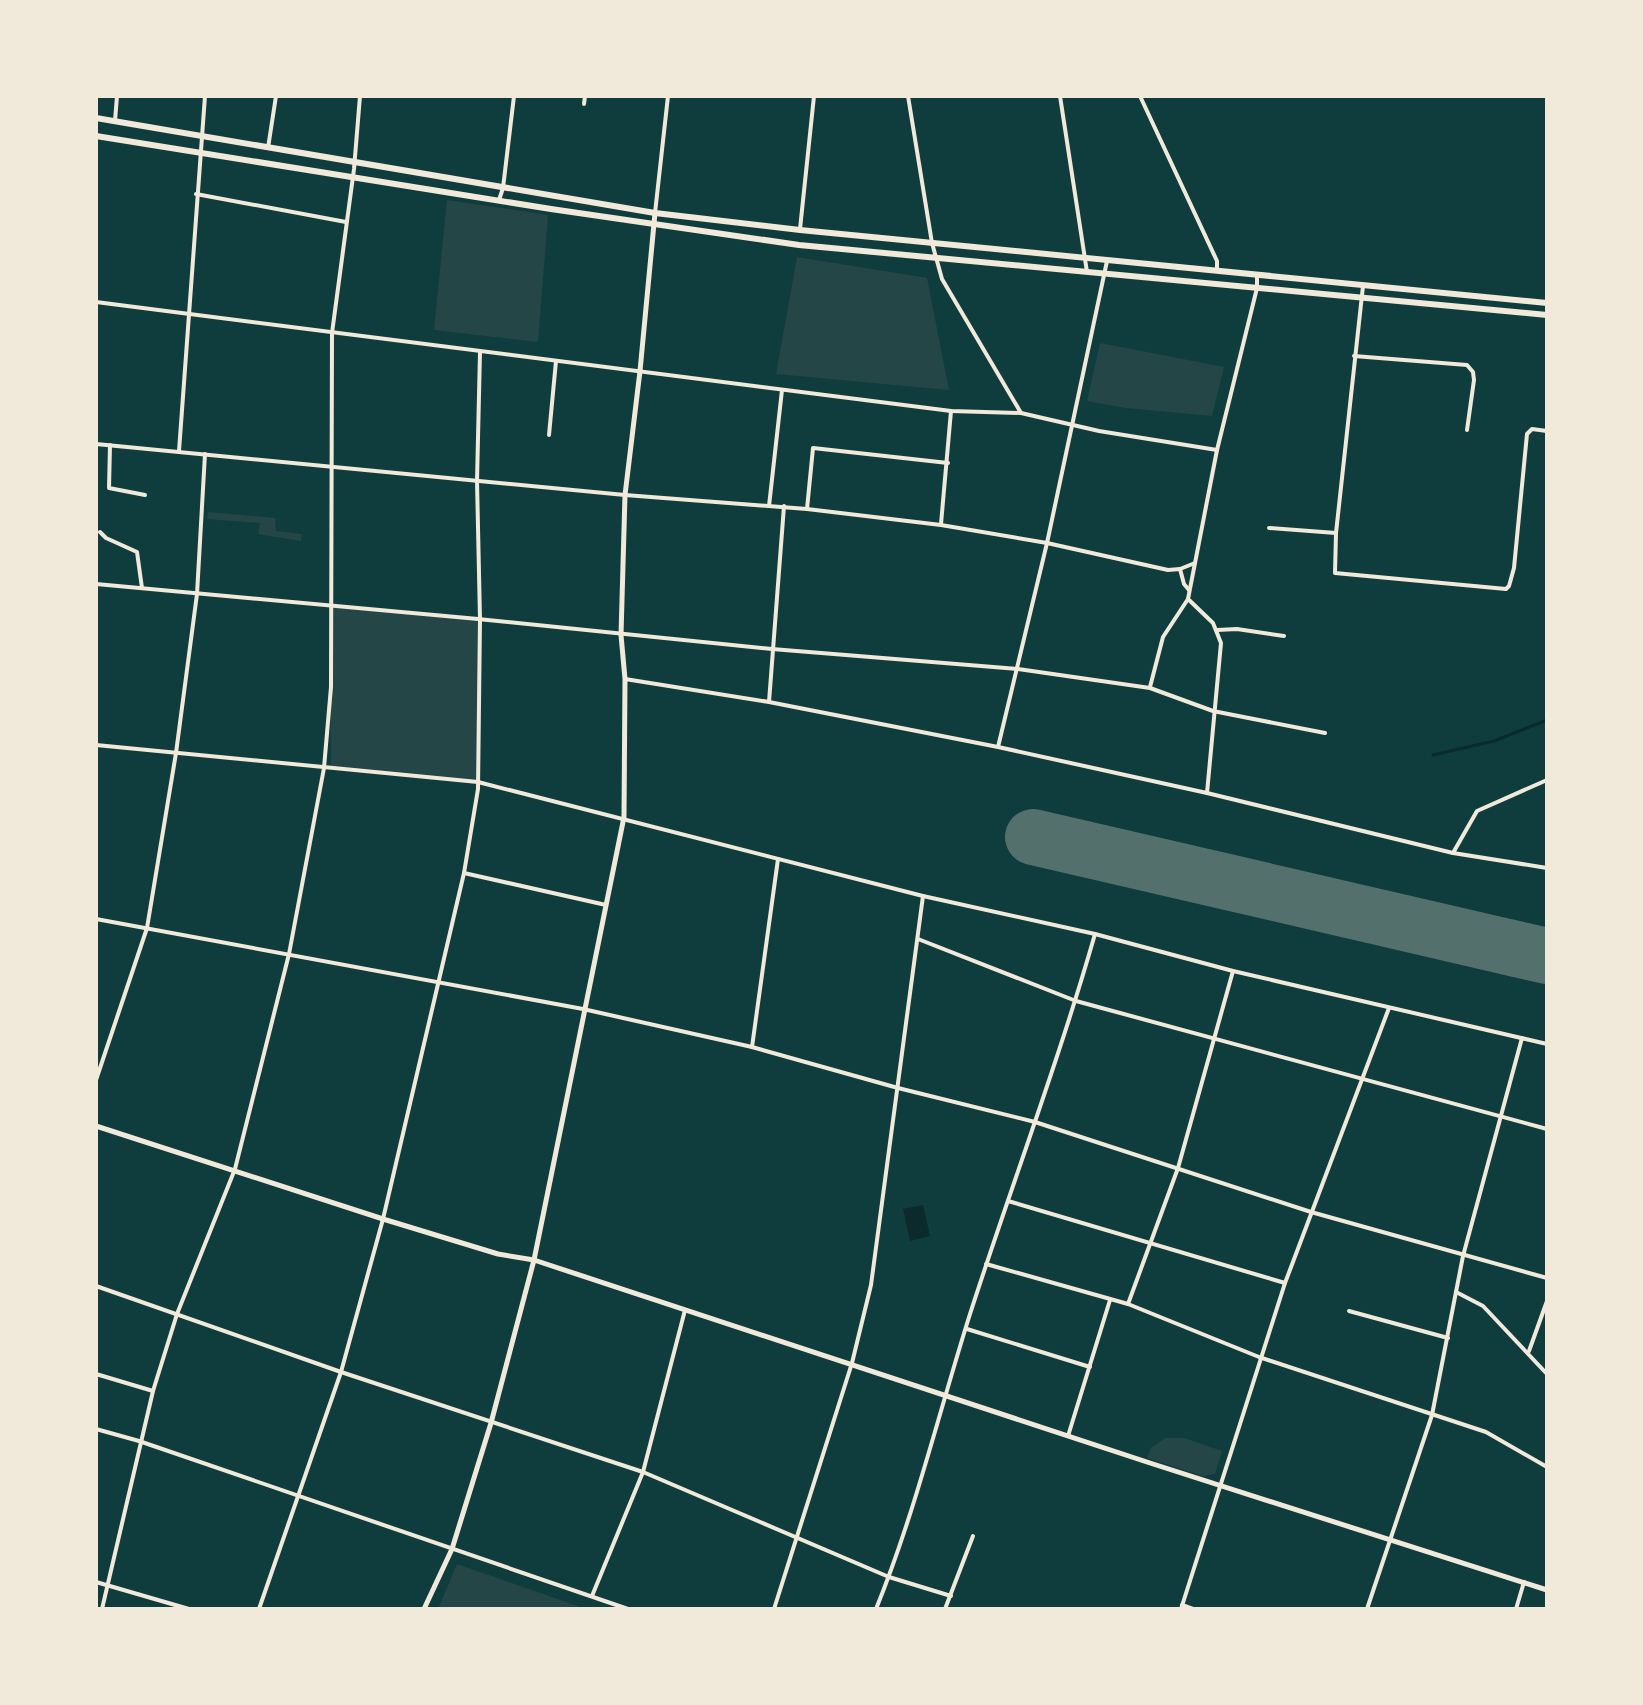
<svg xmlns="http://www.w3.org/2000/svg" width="1643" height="1705" font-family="Rubik,sans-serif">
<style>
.green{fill:#244646}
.water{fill:#0a2a2b}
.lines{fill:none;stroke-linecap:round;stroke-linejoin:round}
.stream{stroke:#0a2a2b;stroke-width:3}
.runway{stroke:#53706d;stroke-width:56}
.minor{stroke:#f1e9da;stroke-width:4}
.tertiary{stroke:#f1e9da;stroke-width:5}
.secondary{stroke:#f1e9da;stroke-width:6}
</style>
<rect width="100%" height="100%" fill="#0f3d3e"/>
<g class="green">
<path d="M447 200 548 215 538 342 434 330Z"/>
<path d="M797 257 927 278 949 390 776 374Z"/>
<path d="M1100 343 1224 367 1212 416 1126 408 1087 401Z"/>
<path d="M208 512 275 518 276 531 302 534 301 541 258 534 260 523 207 519Z"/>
<path d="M330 606 480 619 478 782 331 768Z"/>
<path d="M1166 1438H1184L1222 1451 1215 1474 1203 1476 1147 1458 1151 1448Z"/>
<path d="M457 1564 586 1609H438Z"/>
</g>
<path class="water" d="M923 1205 930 1236 910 1241 903 1209Z"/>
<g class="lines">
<path class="stream" d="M1433 755 1494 741 1547 720"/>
<path class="runway" d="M1033 837 1547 956"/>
<g class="minor">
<path d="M908 96 932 243 942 279 1021 413"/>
<path d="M1060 96 1087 272"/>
<path d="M1140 96 1217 261V271"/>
<path d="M584 104 585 96"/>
<path d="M115 121 117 96"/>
<path d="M268 148 276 96"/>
<path d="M196 194 346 222"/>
<path d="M499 200 503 188 514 96"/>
<path d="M655 213 668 96"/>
<path d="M800 229 814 96"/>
<path d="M1363 286 1336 533 1335 573 1506 589 1509 586 1514 568 1527 434 1532 429 1547 431"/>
<path d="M96 302 951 411 1021 413 1099 431 1217 450"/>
<path d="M1354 356 1467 365 1473 372 1474 380 1467 430"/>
<path d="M549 435 556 361"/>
<path d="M96 444 625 495 807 509 941 525 1047 543 1168 570 1180 569 1195 563"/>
<path d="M110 445 109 488 145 495"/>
<path d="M179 451 205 96"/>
<path d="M769 506 782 390"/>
<path d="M807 509 813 448 948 463"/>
<path d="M941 524 951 411"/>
<path d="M1269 528 1336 533"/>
<path d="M100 532 106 538 137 552 142 588"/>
<path d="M1180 569 1184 584 1189 590"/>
<path d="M96 584 478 619 772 649 1018 669 1150 688 1213 711 1325 733"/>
<path d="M1217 630 1237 629 1284 636"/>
<path d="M625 679 769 702 998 747 1207 793 1453 853 1547 868"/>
<path d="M1150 687 1163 637 1188 599"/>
<path d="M769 702 784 506"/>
<path d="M96 745 478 782 923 896 1095 934 1233 971 1547 1044"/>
<path d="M998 747 1047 543 1107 261"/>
<path d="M1207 793 1221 643 1213 623 1188 599 1217 450 1257 288V274"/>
<path d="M1453 853 1477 811 1547 780"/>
<path d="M464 873 606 905"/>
<path d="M96 919 583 1009 752 1047 898 1088 1035 1122 1311 1212 1547 1278"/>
<path d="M918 939 1076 1001 1547 1129"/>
<path d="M752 1047 778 859"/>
<path d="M96 1080 147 928 176 753 197 594 205 454"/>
<path d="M1008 1201 1285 1283"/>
<path d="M986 1264 1128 1304 1259 1357 1486 1432 1547 1467"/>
<path d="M96 1286 341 1372 643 1472 889 1577 951 1596"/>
<path d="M1456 1292 1483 1306 1547 1374"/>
<path d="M1128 1304 1178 1168 1233 971"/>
<path d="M1349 1311 1448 1338"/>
<path d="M967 1329 1090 1367"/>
<path d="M1529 1351 1547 1301"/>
<path d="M96 1374 153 1391"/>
<path d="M96 1429 139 1441 628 1609"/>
<path d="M1068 1436 1110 1300"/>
<path d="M96 1582 189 1609"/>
<path d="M592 1596 643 1472 685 1310"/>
<path d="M1182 1605 1193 1609"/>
<path d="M102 1609 153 1391 177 1314 235 1169 289 954 324 768 331 687 332 333 354 169 360 96"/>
<path d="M259 1609 341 1372 383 1219 464 873 478 789 480 619 477 481 480 352"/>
<path d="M774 1609 852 1363 871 1285 923 896"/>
<path d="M876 1609C915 1513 939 1412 970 1314 1011 1187 1058 1063 1095 934"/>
<path d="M945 1609 973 1536"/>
<path d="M1181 1609 1285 1283 1389 1008"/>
<path d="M1367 1609 1432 1415 1463 1256 1522 1038"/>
<path d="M1516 1609 1524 1582"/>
</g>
<g class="tertiary">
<path d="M96 1126 383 1219 498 1254 534 1260 1150 1463 1547 1590"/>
<path d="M424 1609 452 1549 491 1423 534 1260 624 817 625 679 621 635 625 495 640 371 655 213"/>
</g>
<g class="secondary">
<path d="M96 118 655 213 800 230 1547 303"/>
<path d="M96 136 551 209 799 245 1547 315"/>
</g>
</g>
<rect width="1643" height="1705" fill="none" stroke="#f1e9da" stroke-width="196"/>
</svg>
